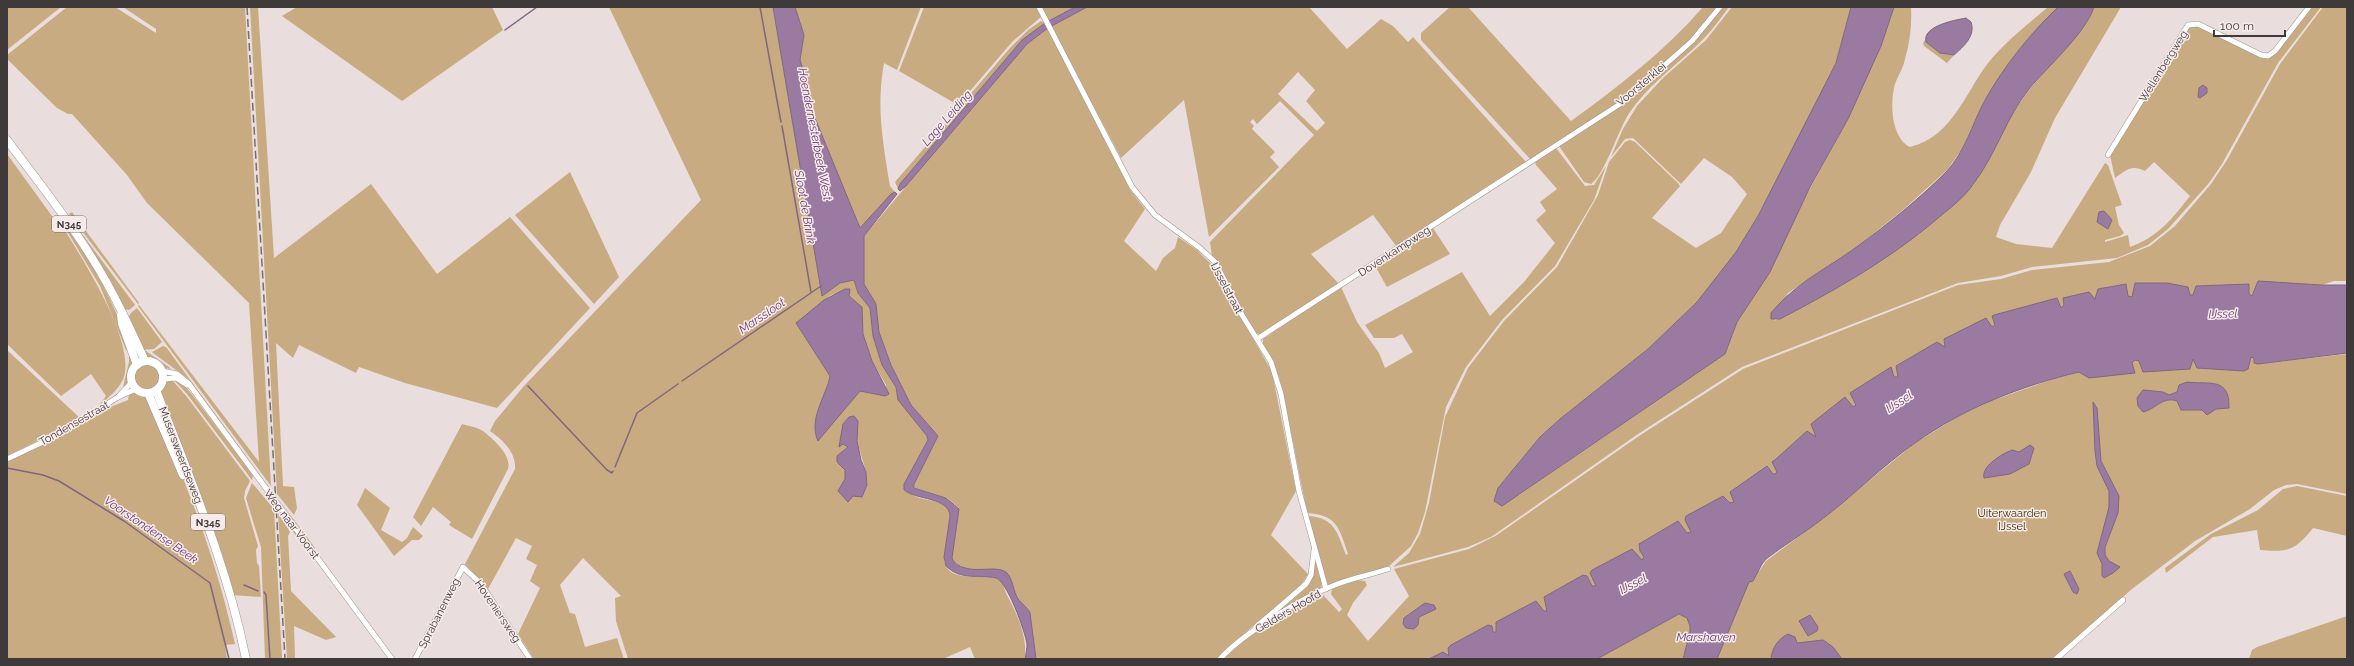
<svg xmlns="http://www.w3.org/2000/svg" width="2354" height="666" font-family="Raleway,sans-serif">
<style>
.green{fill:#c8ab80;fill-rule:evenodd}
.water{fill:#9b7aa1;stroke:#7f6782}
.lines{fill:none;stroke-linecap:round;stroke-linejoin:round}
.stream{stroke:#7f6782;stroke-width:1.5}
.minor-casing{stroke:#9e9493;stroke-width:6}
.primary-casing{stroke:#9e9493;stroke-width:9}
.minor{stroke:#fff;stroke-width:5}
.primary{stroke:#fff;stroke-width:8}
.rail{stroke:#766f6f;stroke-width:1.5;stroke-dasharray:8 4;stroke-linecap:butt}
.labels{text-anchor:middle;stroke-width:3;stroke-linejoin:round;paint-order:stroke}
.shield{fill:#f6ebea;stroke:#766f6f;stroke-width:1}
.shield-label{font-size:10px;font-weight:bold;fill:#3f3a3a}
.street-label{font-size:11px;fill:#3f3a3a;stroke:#f6ebea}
.park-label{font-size:11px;fill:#432d08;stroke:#f6ebea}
.water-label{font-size:12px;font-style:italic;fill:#6b3e73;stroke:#f6ebea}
</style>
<rect width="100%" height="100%" fill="#e9dddd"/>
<g class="green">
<path d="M7 7H61L7 50Z"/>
<path d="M67 7H115L156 33V29L123 7H245L271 486 138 306 139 305 259 462 249 303 147 203 127 175 72 114H68L57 108 7 59V55Z"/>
<path d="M250 7H258L274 258 371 184 437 274 510 217 590 308 497 408 405 383 359 367 356 373 299 345 293 358 276 343 283 486 294 487 297 508 294 515 277 494Z"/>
<path d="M297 7H492L503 30 402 101 282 16Z"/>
<path d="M609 7H773L822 295 840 283 854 280 858 293 870 308 873 336 882 364 896 387 898 400 927 436 928 440 904 484C907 488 911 494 915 496 927 502 949 499 950 516L944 557C945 586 983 572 998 579 1004 582 1004 590 1007 595 1018 616 1027 635 1025 659H975L970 647 943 659H628L616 621 615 598 621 596 583 558 560 585 570 613 575 614 585 647 617 638 624 659H534L518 634 540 588 530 581 537 565 526 559 532 546 516 538 488 589 465 564 515 469C516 452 503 440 490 431L495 421 524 386 701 200ZM850 290 849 296 862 307 863 334 872 361 886 385 885 396 860 391 850 401 815 425 830 376 796 323 831 295ZM854 416C860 423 856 431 857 439 859 453 868 470 867 485 866 489 863 493 862 497L853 496 845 479V470L837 462 843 451 848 447 847 445 839 444 843 432V424L849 417Z"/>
<path d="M795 7H921L897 70 884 63C876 107 883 143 890 186L895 192 860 228 808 101 800 60 804 35Z"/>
<path d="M924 7H1037L1042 16 1012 42 958 105 899 71Z"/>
<path d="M1041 7H1075L1049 21Z"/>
<path d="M1087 7H1309L1347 49 1381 19 1393 26 1408 42 1413 37 1527 163 1397 247 1373 215 1311 254 1339 284 1260 334 1254 333 1212 256 1210 242 1314 135 1280 101 1257 124 1253 119 1250 122 1254 126 1252 129 1275 152 1270 157 1279 167 1209 237 1184 100 1121 158 1051 26ZM1298 72 1315 90 1306 101 1325 123 1317 131 1278 94Z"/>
<path d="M1450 7H1468L1571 121C1618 87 1665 51 1703 7H1718L1697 34 1622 100 1531 160 1421 40V33Z"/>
<path d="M1722 7H1729C1718 22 1707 37 1693 49 1671 69 1647 87 1630 112 1618 129 1606 173 1591 184L1584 182 1559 146 1645 85Z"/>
<path d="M1732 7H1851L1836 63 1814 109 1758 216 1736 252 1714 282 1697 302 1648 349 1560 419 1540 437 1498 488 1519 495 1725 354 1737 322 1848 119 1894 7H1911C1912 25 1910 42 1905 59 1903 70 1896 78 1894 88 1890 107 1892 138 1910 147 1955 136 1966 88 1993 57 2009 39 2029 23 2048 7H2058L2022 46 2002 73 1984 101 1962 149 1947 170 1904 209 1857 247 1788 293 1774 321 1817 298 1919 234 1973 185 2009 119 2028 91 2087 22 2094 7H2121L2055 118 2031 172 2000 225 1996 237 2016 244 2052 248 2105 163 2108 165 2122 205 2115 207 2119 225 2124 233 2120 236 2105 240V242L2128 235 2130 247C2158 237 2173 218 2190 196L2154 162 2145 171C2132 164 2126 170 2115 178L2110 155 2187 29 2193 24 2266 58 2311 7H2321L2278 63 2222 164 2209 183 2168 229 2148 245 2117 258 2032 267 2001 276 1958 283 1742 367 1638 434 1491 537 1468 547 1393 567 1409 553 1420 534 1429 503 1445 417 1468 368 1504 321 1557 267 1598 195 1609 162 1625 142 1630 140 1635 142 1678 183 1680 186 1652 218 1696 248 1721 233 1747 194 1732 177 1704 158 1681 184 1633 138 1625 139 1611 157 1623 129 1637 106 1663 78 1706 40Z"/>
<path d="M2323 7H2347V281H2334L2322 285 2252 297 2191 295 2130 297 2096 299 2063 308 1776 474 1688 533 1594 589 1459 659H1223L1245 639 1314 596 1323 595 1339 612 1342 609 1331 594 1332 589 1356 580 1365 581 1367 585 1353 603 1347 615 1368 641 1409 596 1394 569 1469 549 1497 535 1639 436 1743 369 1958 285 2001 279 2032 270 2109 262 2150 246 2175 226 2211 184 2227 160 2280 64Z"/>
<path d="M1041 21 1045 23 1022 40 900 184 898 189 895 182 1010 48 1028 30Z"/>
<path d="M1048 28 1131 191 1145 209 1124 241 1156 271 1163 258 1175 248 1178 237 1197 250 1211 264 1272 372 1296 491 1271 535 1308 574C1297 595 1277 606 1259 621 1245 633 1231 645 1218 659H1036L1028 608 1018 599 996 570H968L954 562 952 558 959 508 947 498 915 488 914 484 938 436 911 405 891 365 879 332 876 304 864 284V236L1027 44Z"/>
<path d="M1925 40 1926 42 1949 55H1954L1947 63 1924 46 1923 43Z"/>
<path d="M1556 148 1585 186 1594 185 1606 166 1594 200 1555 266 1502 320 1466 367 1446 407 1425 512 1418 533 1411 546 1388 567 1328 585 1325 580 1308 516C1335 518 1337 532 1346 555L1348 554C1339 527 1337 515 1307 513L1282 387 1275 366 1263 344V339L1341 287 1357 322 1379 353 1385 368 1413 352 1402 334 1394 338H1374L1365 325 1462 272 1490 316 1524 282 1555 243 1536 220 1546 211 1540 202 1557 189 1536 165 1535 161Z"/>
<path d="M7 154 57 223 59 221C78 252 143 350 121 383 116 392 105 400 98 407L106 396 91 374 61 396 7 344Z"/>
<path d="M570 172 619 277 594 304 515 215Z"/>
<path d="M72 212 139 303 138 304 69 214Z"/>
<path d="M68 215 135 305 129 310 123 309 67 216Z"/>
<path d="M62 219C90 260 116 302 129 350H126L100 286 61 221Z"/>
<path d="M1433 228 1450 254 1387 287 1375 266Z"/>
<path d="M137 308 162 342 154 349 142 350 128 318 131 313Z"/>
<path d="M163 346 166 347 274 494 188 379 152 352Z"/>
<path d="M7 350 81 419 7 456Z"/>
<path d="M146 351 169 367 171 369C162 369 148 360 143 352Z"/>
<path d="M129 353 133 364 127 384 123 387 129 362Z"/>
<path d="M2347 354V494L2297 484 2286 485 2274 490 2250 509 2195 541 2132 589 2052 659H1701L1684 653 1683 659H1597L1675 616 1680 614 1691 620 1760 570 1766 561 1821 520 1915 443 1959 416 1991 401 2053 379 2134 358 2251 357 2254 358V363L2258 364Z"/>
<circle cx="147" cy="378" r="13"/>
<path d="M172 380 187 397 250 481 245 491 244 498 258 546 256 550 257 563 259 566 261 597 232 595 160 390 165 383Z"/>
<path d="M174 380 186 387 194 397 253 475 252 480 187 394Z"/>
<path d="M135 393 147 397C185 476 216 558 235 644L225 645 227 659H7V460L84 421 86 423 103 410 128 400 129 395Z"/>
<path d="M462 424C468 426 477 427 483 431 493 439 512 455 508 469L472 539 449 525 451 522 433 507 421 526 413 517Z"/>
<path d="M252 483 274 509 282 659H265L261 547 246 498Z"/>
<path d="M2297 486 2347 496V536L2313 528C2295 551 2288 552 2260 550L2257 530 2213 537 2166 573 2165 568 2211 534 2258 510 2283 489Z"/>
<path d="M365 488 390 508 381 530 402 542 407 538 413 527 423 536 419 540H412L394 556 357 505Z"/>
<path d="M277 497 315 548 314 549Z"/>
<path d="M277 508 305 546V549Z"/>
<path d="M278 513 290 532 288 536 291 591 336 637 326 640 294 626 295 659H287Z"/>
<path d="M1315 552 1322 583 1321 588 1261 625C1287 603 1314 590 1315 552Z"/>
<path d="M2347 616V659H2249L2252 650 2257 647Z"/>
</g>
<g class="water">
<path d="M773 7H795L804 35 800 60 805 76 808 101 860 228 891 194 895 192 897 194 864 236V284L876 304 879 332 891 365 911 405 938 436 914 484V488L946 498 959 509 952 558 954 562C971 577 995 563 1007 573 1013 579 1013 591 1018 599 1022 604 1027 606 1030 613L1036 659H1025C1026 654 1027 648 1027 644 1025 631 1007 581 996 578 978 574 961 581 946 566L944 557 950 516C949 497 916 500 904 490V484L928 440 927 436 898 400 896 387 882 365 873 336 870 308 858 293 854 280 840 283 822 296Z"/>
<path d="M1075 7H1087L1048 28 1027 44 906 186 900 191 898 189 900 184 1022 40 1045 23Z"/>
<path d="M1851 7H1894L1881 46 1848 119 1810 187 1770 272 1737 322 1725 354 1502 506 1494 501 1498 488 1540 437 1560 419 1648 349 1697 302 1736 252 1758 216 1836 63Z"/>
<path d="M2058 7H2094C2086 33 2047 67 2029 89 2006 118 1996 154 1974 183 1965 197 1950 208 1937 219 1887 261 1837 289 1780 319H1771V313C1798 281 1825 270 1858 246 1888 224 1919 199 1946 172 1965 152 1972 124 1985 100 2005 65 2029 35 2058 7Z"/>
<path d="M1966 18 1971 22C1976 36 1963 47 1954 55L1940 53 1926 42C1922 26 1955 20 1966 18Z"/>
<path d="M2203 85 2207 88V93L2200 98 2198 97 2199 88Z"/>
<path d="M2104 211 2112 220 2108 229 2097 222 2099 212Z"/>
<path d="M2258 281 2321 285H2347V353L2258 364 2254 363V358L2251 357 2248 369 2244 371 2197 368 2193 359 2190 369 2143 372 2139 361 2135 360 2132 363 2135 373 2089 378 2079 372C2021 386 1964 408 1915 443 1882 466 1853 496 1821 520 1803 534 1784 545 1766 559L1762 564 1753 581 1749 582 1717 659H1683L1690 632V626L1687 618 1679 614 1597 659H1429L1443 652 1449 656 1448 648 1451 645 1488 625 1492 626 1493 632H1496V622L1536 601 1544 611H1547L1544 597 1583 575 1587 576 1592 586H1596L1590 573 1592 570 1632 549 1642 560 1644 557 1640 551 1639 544 1678 521 1687 533 1691 532 1685 520 1686 516 1723 496 1730 503 1734 502 1730 492 1767 466 1773 474H1775L1777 472 1772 462 1776 459 1807 431 1816 437 1811 424 1845 397 1853 407 1856 405 1850 393 1891 367 1894 377H1898L1896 366 1937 342 1945 347 1944 339 1986 318 1992 327 1995 325 1992 316 1994 315 2057 298 2061 308 2064 305 2063 298 2089 292 2095 299 2098 289 2126 284 2128 296 2132 297 2135 283H2167L2188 287 2190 295H2193L2196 286 2249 284V294L2252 296Z"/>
<path d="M845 289H850L849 296 862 307 863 334 872 361 889 394 885 396 860 391 818 441C808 419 826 397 830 376L796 323 824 300Z"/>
<path d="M2187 382C2208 385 2230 376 2229 408L2216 409 2207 415 2202 410H2181L2177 401C2163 396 2156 409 2143 412L2138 406 2137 398 2143 390 2163 392 2169 395 2177 392 2179 385Z"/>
<path d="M2093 402 2097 408 2101 461 2119 496 2118 513 2105 547V555L2109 561 2120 567 2113 573 2104 578 2102 576V564L2097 553 2109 507V491L2097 466 2095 451Z"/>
<path d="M854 416 858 421 857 441 861 460 866 472 867 485 862 497 853 496 848 502 838 491 845 479V470L837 462V456L848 447 843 444 839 447C840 440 842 430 843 424L849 417Z"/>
<path d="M2030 445 2034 448 2029 464 2010 474 1984 478C1981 466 2002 454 2012 450L2019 452Z"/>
<path d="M2070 571 2079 589 2077 594 2073 592 2064 574Z"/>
<path d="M1425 603 1434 605 1436 609 1419 617 1418 625 1414 629 1406 628 1403 624 1404 618Z"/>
<path d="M1810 615 1818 627 1817 631 1808 636 1799 621Z"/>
<path d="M1788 634 1795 637 1797 643 1823 640 1833 647 1842 659H1771C1772 648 1778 639 1788 634Z"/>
</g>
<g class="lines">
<g class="stream">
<path d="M760 7 781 122"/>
<path d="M505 30 537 7"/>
<path d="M782 126 811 292"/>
<path d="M682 381 821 286"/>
<path d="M528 386 607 470 612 473 613 471"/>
<path d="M615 467 637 413 678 384"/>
<path d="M7 468 43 475 59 481 124 521 210 583 229 659"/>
<path d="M244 585 258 591"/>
<path d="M264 592 266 595 270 659"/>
</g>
<g class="minor-casing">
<g id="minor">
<path d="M1039 7 1132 187 1155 215 1200 248 1215 262 1242 315 1271 362 1281 394 1299 491 1326 589"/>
<path d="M2108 155 2188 25 2198 24 2261 55 2268 56 2275 51 2309 7"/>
<path d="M1257 339 1623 102 1692 41 1720 7"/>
<path d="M162 371 177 374 189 384 392 659"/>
<path d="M163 379 176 378 187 385"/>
<path d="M118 397 132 382"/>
<path d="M7 459 60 434 118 397 136 389"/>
<path d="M1256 627 1306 584 1311 575 1314 550"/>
<path d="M415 659 463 567 481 584 530 659"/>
<path d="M1220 659C1242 634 1303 597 1335 585 1352 578 1370 575 1388 569"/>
<path d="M2056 659 2123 600"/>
</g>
</g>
<g class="primary-casing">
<g id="primary">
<path d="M7 140C36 179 67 217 92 258 113 291 129 326 145 361"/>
<path d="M121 315 122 324 137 365"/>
<circle cx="147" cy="377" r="16"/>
<path d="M156 390C190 479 227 565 246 659"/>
<path d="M148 393 183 475"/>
</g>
</g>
<use href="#minor" class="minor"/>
<use href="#primary" class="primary"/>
<path class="rail" d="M247 7 285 659"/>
</g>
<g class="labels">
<g class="shield">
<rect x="52" y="216" width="34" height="16" rx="3"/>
<rect x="191" y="514" width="34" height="16" rx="3"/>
</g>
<g class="shield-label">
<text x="69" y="228">N345</text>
<text x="208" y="526">N345</text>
</g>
<g class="street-label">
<text transform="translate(2163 66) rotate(-58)" y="4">Wellenbergweg</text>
<text transform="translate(1641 84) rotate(-40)" y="4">Voorsterklei</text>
<text transform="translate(1394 251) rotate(-33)" y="4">Dovenkampweg</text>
<text transform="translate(1227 288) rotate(62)" y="4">IJsselstraat</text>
<text transform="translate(74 423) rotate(-30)" y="4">Tondensestraat</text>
<text transform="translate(181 455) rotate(69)" y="4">Musersweerdseweg</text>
<text transform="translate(292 524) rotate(53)" y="4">Weg naar Voorst</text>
<text transform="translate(498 611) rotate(56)" y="4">Hoveniersweg</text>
<text transform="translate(1288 611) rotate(-30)" y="4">Gelders Hoofd</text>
<text transform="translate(439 613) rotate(-63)" y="4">Sprabanenweg</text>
</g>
<g class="park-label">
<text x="2012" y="517">Uiterwaarden<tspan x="2012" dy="13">IJssel</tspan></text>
</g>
<g class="water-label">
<text transform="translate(947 118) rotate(-49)" y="4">Lage Leiding</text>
<text transform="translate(815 134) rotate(79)" y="4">Hoendernesterbeek West</text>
<text transform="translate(805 207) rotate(80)" y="4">Sloot de Brink</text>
<text transform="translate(2223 314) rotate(-2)" y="4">IJssel</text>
<text transform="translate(762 316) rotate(-34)" y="4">Marssloot</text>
<text transform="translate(1899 402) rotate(-33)" y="4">IJssel</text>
<text transform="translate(151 530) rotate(34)" y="4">Voorstondense Beek</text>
<text transform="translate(1633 584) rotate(-28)" y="4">IJssel</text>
<text x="1706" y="641">Marshaven</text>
</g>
</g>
<rect width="2354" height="666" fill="none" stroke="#3f3a3a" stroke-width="16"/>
<path d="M2214 30v6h71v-6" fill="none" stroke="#3f3a3a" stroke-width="2"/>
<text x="2220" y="30" font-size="12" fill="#3f3a3a" stroke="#f6ebea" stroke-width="3" paint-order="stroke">100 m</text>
</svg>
